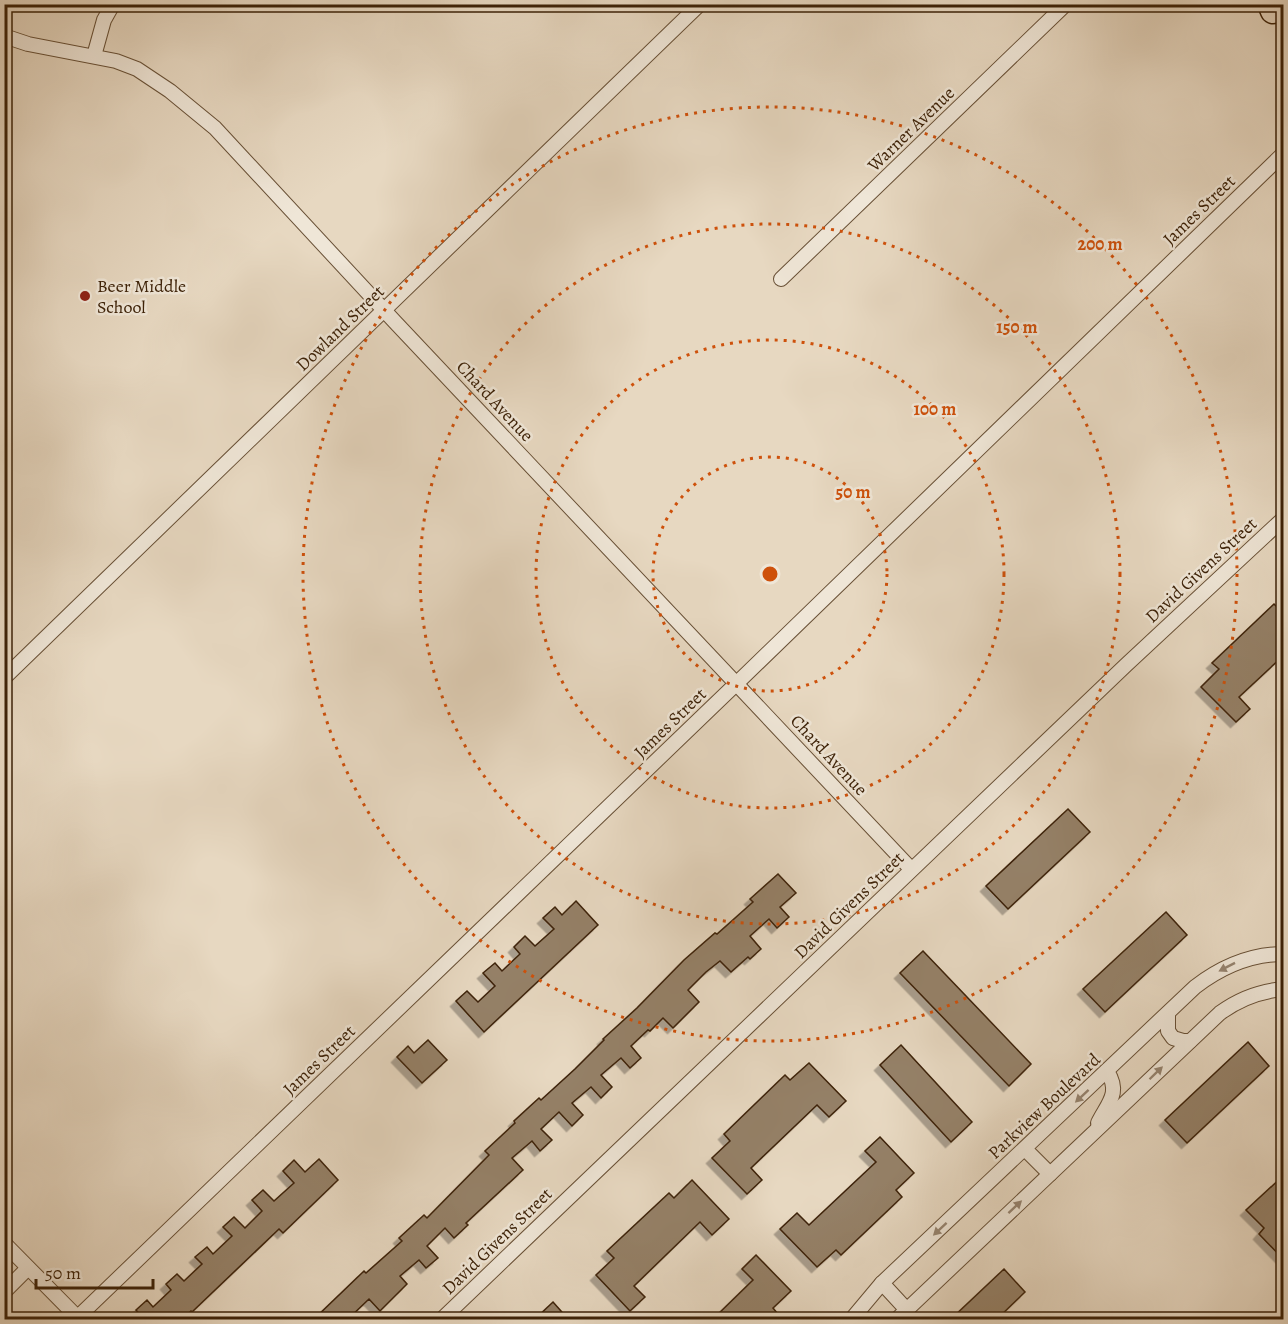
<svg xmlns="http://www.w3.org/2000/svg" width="1288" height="1324" font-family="Alegreya,serif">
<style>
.building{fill:#958168;stroke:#3d2208;stroke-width:1.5;filter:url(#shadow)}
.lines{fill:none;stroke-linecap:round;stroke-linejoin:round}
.minor-casing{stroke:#685036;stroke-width:16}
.motorway-casing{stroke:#3d2208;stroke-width:27}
.minor{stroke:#efe6d7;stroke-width:14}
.motorway{stroke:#e7d8c1;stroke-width:24}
.oneway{fill:#968470}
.ring{fill:none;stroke:#ce510b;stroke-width:3;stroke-dasharray:3 6}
.poi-dot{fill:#8f2418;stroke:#efe6d7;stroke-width:2}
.labels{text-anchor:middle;stroke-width:5;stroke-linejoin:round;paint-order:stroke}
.street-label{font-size:18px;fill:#3d2208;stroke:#efe6d7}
.poi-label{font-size:18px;fill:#3d2208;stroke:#efe6d7;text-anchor:start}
.centre{fill:#ce510b;stroke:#efe6d7;stroke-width:3}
.ring-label{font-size:18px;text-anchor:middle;font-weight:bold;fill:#ce510b;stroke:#efe6d7;stroke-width:5;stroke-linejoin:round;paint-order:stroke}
</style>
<defs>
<filter id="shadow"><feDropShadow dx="-5.5" dy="5.5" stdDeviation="0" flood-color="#0004"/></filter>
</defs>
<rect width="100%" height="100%" fill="#e7d8c1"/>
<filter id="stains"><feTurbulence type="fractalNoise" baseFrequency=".00333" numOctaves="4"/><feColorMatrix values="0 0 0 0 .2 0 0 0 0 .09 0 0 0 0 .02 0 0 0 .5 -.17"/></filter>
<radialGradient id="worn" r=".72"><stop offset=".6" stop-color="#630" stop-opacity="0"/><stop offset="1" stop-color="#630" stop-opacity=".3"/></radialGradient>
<g class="building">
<path d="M1274 604 1284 614V655L1239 697 1250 709 1236 722 1201 687 1219 669 1212 663Z"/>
<path d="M1068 809 1090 832 1008 909 986 886Z"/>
<path d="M778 874 796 893 780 907 789 917 777 928 769 919 750 936 761 949 750 959 748 957 731 972 720 961 706 972 688 990 699 1002 673 1028 663 1018 650 1031 648 1030 631 1046 641 1058 630 1068 621 1058 601 1075 612 1087 601 1098 591 1087 572 1103 583 1115 572 1126 559 1112 541 1129 552 1140 540 1151 532 1141 512 1158 523 1170 466 1223 468 1225 454 1238 445 1228 427 1246 438 1258 426 1268 419 1260 400 1276 407 1284 380 1311 369 1299 347 1320H313L364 1271 366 1273 402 1241 399 1238 424 1215 427 1218 489 1155 485 1151 515 1123 514 1121 539 1098 541 1100 575 1069 604 1040 603 1039 637 1008 684 960 715 933 717 934 753 902 750 899Z"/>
<path d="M576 901 598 925 484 1032 456 1001 467 991 478 1002 495 986 483 973 495 963 502 971 520 954 514 947 525 936 535 946 554 929 543 918 555 907 562 915Z"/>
<path d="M1166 912 1187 935 1105 1012 1083 989Z"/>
<path d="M923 951 1031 1064 1009 1086 900 973Z"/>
<path d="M428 1040 447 1060 422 1083 397 1057 408 1046 414 1053Z"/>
<path d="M1248 1042 1269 1066 1187 1143 1165 1120Z"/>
<path d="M901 1045 972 1122 951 1142 880 1065Z"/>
<path d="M809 1063 846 1101 829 1117 817 1105 751 1168 762 1180 747 1194 712 1158 730 1141 724 1134 785 1075 790 1080Z"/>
<path d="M880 1137 914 1173 896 1190 902 1197 841 1255 836 1250 817 1267 780 1229 797 1213 809 1225 876 1162 865 1151Z"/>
<path d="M319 1159 338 1180 283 1233 279 1229 192 1312 191 1311 182 1320H140L142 1317 136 1310 147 1300 153 1307 171 1290 166 1284 177 1274 184 1281 202 1264 195 1257 207 1247 213 1254 232 1236 223 1227 234 1217 245 1228 262 1211 252 1200 263 1190 274 1201 294 1183 283 1171 294 1160 305 1172Z"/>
<path d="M1284 1175V1260L1259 1234 1264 1228 1246 1210Z"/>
<path d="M692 1180 729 1219 712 1235 700 1222 634 1286 645 1297 630 1311 596 1275 614 1258 607 1251 669 1193 674 1198Z"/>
<path d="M756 1255 791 1291 773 1308 783 1320H712L753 1280 742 1269Z"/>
<path d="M1004 1269 1025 1292 996 1320H950Z"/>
<path d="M553 1302 569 1320H534Z"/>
</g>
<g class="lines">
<g class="minor-casing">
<g id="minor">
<path d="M4 36 28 44 116 61 137 69 170 91 215 128 395 322 911 869"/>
<path d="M94 56 104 20 113 4"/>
<path d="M781 279 1066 4"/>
<path d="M4 678 700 4"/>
<path d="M1168 1014V1031L1173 1038 1183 1041H1190"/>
<path d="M1098 1123C1108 1103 1121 1093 1107 1071"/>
<path d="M1025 1149 1050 1174"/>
<path d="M4 1243 80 1320"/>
<path d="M882 1283 906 1309"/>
<path d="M4 1292 28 1268"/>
<path d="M78 1317 737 683 1284 153"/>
<path d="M441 1320 1126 665 1284 518"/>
<path d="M851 1320 882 1283 1195 987C1221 967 1250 954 1284 954"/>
<path d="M896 1320 1220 1013C1239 999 1260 991 1284 989"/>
</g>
</g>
<g class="motorway-casing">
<path id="motorway" d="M1270 4 1273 11"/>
</g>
<use href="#minor" class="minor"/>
<use href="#motorway" class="motorway"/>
</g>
<defs><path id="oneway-solid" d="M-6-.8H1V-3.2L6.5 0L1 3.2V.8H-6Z" transform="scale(1.5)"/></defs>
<g class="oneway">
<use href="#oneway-solid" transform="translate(1227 967) rotate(153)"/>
<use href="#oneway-solid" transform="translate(1156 1073) rotate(-44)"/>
<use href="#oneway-solid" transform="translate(1082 1096) rotate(137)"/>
<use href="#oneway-solid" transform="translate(1015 1207) rotate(-43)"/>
<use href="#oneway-solid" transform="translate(940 1229) rotate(137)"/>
</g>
<g class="ring">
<circle cx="770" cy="574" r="117"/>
<circle cx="770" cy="574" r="234"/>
<circle cx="770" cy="574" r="350"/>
<circle cx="770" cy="574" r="467"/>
</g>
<circle class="poi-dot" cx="85" cy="296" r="6"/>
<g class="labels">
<g class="street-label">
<text transform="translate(911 129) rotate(-44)" y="6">Warner Avenue</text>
<text transform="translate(1199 210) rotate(-44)" y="6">James Street</text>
<text transform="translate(340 328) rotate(-44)" y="6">Dowland Street</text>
<text transform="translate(495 401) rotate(47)" y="6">Chard Avenue</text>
<text transform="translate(1201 570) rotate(-43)" y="6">David Givens Street</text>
<text transform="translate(670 723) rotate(-44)" y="6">James Street</text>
<text transform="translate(829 755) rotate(47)" y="6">Chard Avenue</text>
<text transform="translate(849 905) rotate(-44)" y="6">David Givens Street</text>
<text transform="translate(319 1060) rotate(-44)" y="6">James Street</text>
<text transform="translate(1044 1106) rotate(-43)" y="6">Parkview Boulevard</text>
<text transform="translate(497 1241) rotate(-44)" y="6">David Givens Street</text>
</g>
<g class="poi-label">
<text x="97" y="292">Beer Middle<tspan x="97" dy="21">School</tspan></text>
</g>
</g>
<circle cx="770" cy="574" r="9" class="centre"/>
<g class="ring-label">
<text x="1100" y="250">200 m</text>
<text x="1017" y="333">150 m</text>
<text x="935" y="415">100 m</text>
<text x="853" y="498">50 m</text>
</g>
<rect width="1288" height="1324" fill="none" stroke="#e7d8c1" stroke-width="24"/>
<rect x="6" y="6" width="1276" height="1312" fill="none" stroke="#3d2208" stroke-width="3"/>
<rect x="12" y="12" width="1264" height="1300" fill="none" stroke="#3d2208" stroke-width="1.5"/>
<path d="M36 1279v9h117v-9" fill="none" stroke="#3d2208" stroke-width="3"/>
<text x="45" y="1279" font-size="18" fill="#3d2208" stroke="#efe6d7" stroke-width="4.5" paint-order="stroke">50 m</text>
<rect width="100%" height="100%" filter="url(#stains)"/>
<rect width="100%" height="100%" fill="url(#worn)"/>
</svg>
